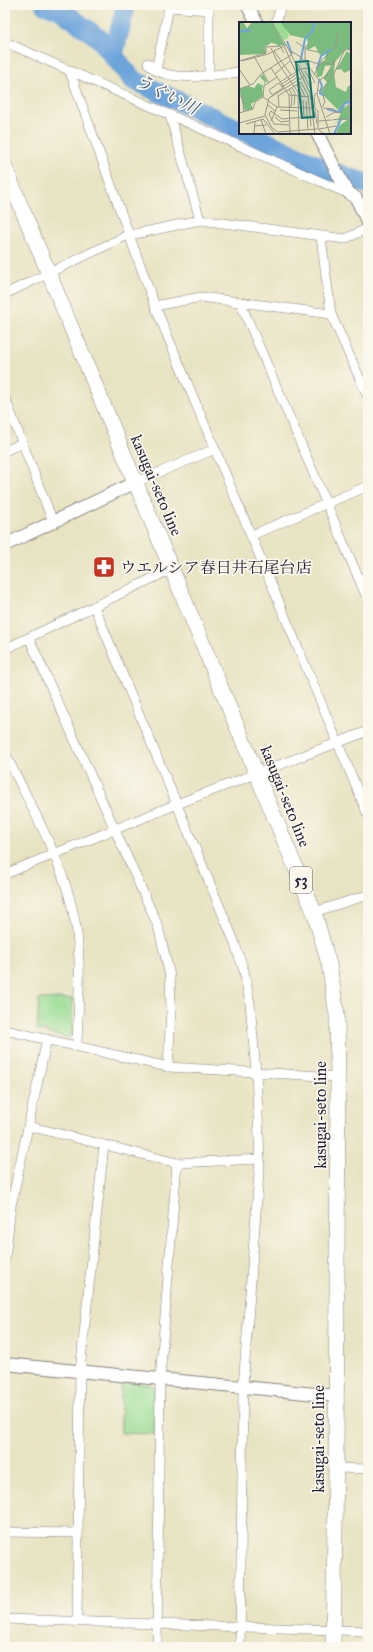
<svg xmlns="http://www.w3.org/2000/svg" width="373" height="1652" font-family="'IM FELL Great Primer','Noto Serif JP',serif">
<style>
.green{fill:#9add94;stroke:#5e8068}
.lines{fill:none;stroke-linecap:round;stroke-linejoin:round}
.river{stroke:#6da4db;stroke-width:20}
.minor-casing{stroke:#85827e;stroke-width:10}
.tertiary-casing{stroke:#85827e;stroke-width:14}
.primary-casing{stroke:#85827e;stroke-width:16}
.minor{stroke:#fff;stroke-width:9}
.tertiary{stroke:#fff;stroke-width:12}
.primary{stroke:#fff;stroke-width:15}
.labels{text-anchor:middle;stroke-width:3.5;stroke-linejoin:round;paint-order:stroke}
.shield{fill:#fbf7ec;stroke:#636270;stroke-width:1}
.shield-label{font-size:15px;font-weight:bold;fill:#22223b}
.street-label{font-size:16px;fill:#22223b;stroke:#fbf7ec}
.poi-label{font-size:16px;fill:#22223b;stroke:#fbf7ec;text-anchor:start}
.water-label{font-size:17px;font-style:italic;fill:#40567b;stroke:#fbf7ec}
.inset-river{fill:none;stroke:#6da4db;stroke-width:2}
.inset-road{fill:none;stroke:#99968c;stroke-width:1}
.view{fill:#0f766e;fill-opacity:0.15;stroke:#0f766e;stroke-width:2}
.inset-edge{fill:none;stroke:#22223b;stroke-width:2}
</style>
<rect width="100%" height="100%" fill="#fbf7ec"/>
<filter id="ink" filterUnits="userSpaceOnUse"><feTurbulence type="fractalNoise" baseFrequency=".025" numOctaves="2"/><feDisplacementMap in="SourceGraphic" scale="8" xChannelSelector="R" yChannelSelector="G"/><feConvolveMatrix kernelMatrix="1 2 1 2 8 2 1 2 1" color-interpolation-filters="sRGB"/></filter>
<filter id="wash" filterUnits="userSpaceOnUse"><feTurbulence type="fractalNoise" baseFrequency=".012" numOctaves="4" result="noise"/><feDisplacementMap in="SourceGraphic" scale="16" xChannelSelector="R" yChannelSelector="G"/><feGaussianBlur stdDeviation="0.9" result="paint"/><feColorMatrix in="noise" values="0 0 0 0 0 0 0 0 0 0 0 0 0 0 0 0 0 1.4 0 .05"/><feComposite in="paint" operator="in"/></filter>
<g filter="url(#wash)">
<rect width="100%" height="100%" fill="#e8e3c2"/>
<g class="green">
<path d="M39 999H72V1035L68 1038 37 1030Z"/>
<path d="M121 1381 152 1385 155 1388 154 1434 121 1433Z"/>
</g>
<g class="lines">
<g class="river">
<path d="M45 5 58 8 100 39 133 80 240 130"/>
<path d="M113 56 126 5"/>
<path d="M247 133 330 171 368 184"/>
</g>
</g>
</g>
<g filter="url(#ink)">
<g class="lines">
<g class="minor-casing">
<g id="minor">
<path d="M276 23 281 5"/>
<path d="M5 42 342 191 349 193"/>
<path d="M148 63C163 85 217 74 240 72"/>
<path d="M156 70 169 7 209 10"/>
<path d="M70 72 155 306 368 815"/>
<path d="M209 76V5"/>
<path d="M170 116 200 220"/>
<path d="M321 237 331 314 368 397"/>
<path d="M5 294 126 236 200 220 345 239 368 228"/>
<path d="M240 302 368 600"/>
<path d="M155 306 201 297 331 314"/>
<path d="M5 398 53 522"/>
<path d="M5 451 22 443"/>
<path d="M136 482 215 449"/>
<path d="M252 535 368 486"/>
<path d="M94 606 234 941 244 971 250 1003 256 1072 260 1159 243 1387 240 1647"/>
<path d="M29 638 158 926 170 976 171 1010 168 1067"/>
<path d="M5 649 172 569"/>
<path d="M5 753C32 809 66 865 76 927 82 965 78 1007 77 1046"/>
<path d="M5 874 177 804 368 731"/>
<path d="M314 912 368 895"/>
<path d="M5 1030 168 1067 338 1077"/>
<path d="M28 1126 177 1163 260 1159"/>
<path d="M5 1259 11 1206 47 1039"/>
<path d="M336 1468 368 1469"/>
<path d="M5 1532 78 1533"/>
<path d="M5 1619 368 1631"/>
<path d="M77 1621 80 1371 104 1145"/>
<path d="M157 1647 160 1379 177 1163"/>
</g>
</g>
<g class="tertiary-casing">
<g id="tertiary">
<path d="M247 5 257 23"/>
<path d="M317 133 342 182 349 193 356 198 368 223"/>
<path d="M5 545 136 482"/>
<path d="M5 1364 336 1396"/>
</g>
</g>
<g class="primary-casing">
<path id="primary" d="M5 168 314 912 329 964 337 1015 338 1077 336 1468 333 1647"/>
</g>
<use href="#minor" class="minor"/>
<use href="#tertiary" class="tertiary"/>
<use href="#primary" class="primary"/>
</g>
</g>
<defs>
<g id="pharmacy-square" transform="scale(1.15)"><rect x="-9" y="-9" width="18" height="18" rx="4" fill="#c8321e" stroke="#fbf7ec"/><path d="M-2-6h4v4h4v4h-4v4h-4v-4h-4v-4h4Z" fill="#fff"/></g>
</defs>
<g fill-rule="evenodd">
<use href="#pharmacy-square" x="104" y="567"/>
</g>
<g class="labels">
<rect class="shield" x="290" y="867" width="22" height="26" rx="3"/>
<g class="shield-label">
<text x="301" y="885">53</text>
</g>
<g class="street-label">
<text transform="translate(157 485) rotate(67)" y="6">kasugai-seto line</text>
<text transform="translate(286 796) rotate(68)" y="6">kasugai-seto line</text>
<text transform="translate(320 1115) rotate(-90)" y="6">kasugai-seto line</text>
<text transform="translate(318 1439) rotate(-90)" y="6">kasugai-seto line</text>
</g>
<g class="poi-label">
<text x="120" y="573">ウエルシア春日井石尾台店</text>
</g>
<g class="water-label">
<text transform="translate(167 94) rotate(27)" y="6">うぐい川</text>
</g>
</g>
<g transform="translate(239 22)">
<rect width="112" height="112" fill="#e8e3c2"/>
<path d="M33 0H41L45 4 50 14 48 17 45 18Z" fill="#9add94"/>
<path d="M0 0H4L8 6 13 0H33L46 23 38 24V22L32 21 26 25 27 32 0 33ZM41 0H112V28L107 27 96 40 95 50 97 65 107 70 109 64H112V79L103 84 106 86 112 82V112H97L100 104 108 98H100L97 102 102 91 82 71 88 60 84 56 94 43 86 44 83 54 78 55 77 45 86 38 87 31 81 33 76 24 69 28 67 26 69 22 68 17 51 13ZM108 29 110 31 112 30V48L105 51 102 47 97 48ZM24 52 28 59 23 66 24 74 12 82 14 87 6 89 0 67 9 64 15 66 19 61 24 64 26 60 21 55Z" fill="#7bbc7e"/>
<path class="inset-river" d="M0 12 1 9H10V6M48 19 53 32M61 41 66 17 74 8 76 0M78 47 82 34 92 27M80 57 83 64 81 71 85 74M88 87 100 90 106 81 112 80M95 112 102 97"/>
<path class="inset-road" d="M33 0 50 28 71 71 76 112M57 20 69 28 80 30M45 24 60 57M32 26 39 41 59 70 60 112M50 28 62 35 80 58 78 72 91 112M35 29 52 53M16 36 30 61M66 38 80 42M0 39 27 31V25L41 24 45 31M3 39 29 32 47 23M66 39V25L70 21M82 40 94 43M59 42 72 67M32 46 50 73 51 112M0 47 11 63M69 47 76 61M66 49 73 62M36 52 51 39M75 53 83 38 96 26 99 11M66 54 30 76 26 93 33 106 39 110 78 107M81 58 88 53 95 38 97 39M41 60 62 47 70 46M62 60 69 73 72 104M40 61 44 66 33 73 30 68ZM60 61 66 75M43 62 58 52M58 63 63 75M43 65 59 55M53 66 56 71 55 83M0 67 14 62 22 52 52 33M50 67 53 73 52 85M79 68 82 69 95 52 105 29 109 27 112 29M77 71 75 74 76 87 79 89V107L85 112M0 73 3 75 5 90M39 73 40 85M50 73 70 75M39 74 62 60M24 75 38 85 73 86M64 78 65 95M67 79 69 107M28 82 37 90M83 85 86 80 84 73M84 86 95 87 96 91M41 88 58 89M76 89 78 102M0 91 14 87 16 80 24 75 25 64 38 55M36 92 43 97 77 94M36 92 32 89 30 92 35 102 50 103M62 92V75M36 95 42 100 50 99M87 95 96 90 102 91 104 86 112 81M22 98 27 112M93 98 107 96 112 99M32 99 38 85M80 99 92 98M0 101 26 94M7 102 24 97 36 112M15 104 27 103M80 107 97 104M15 112 16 99"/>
<path class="view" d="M69 39 75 95 63 96 57 40Z"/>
<rect width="112" height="112" class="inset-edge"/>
</g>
<rect width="373" height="1652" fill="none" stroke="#fbf7ec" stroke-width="20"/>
</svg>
